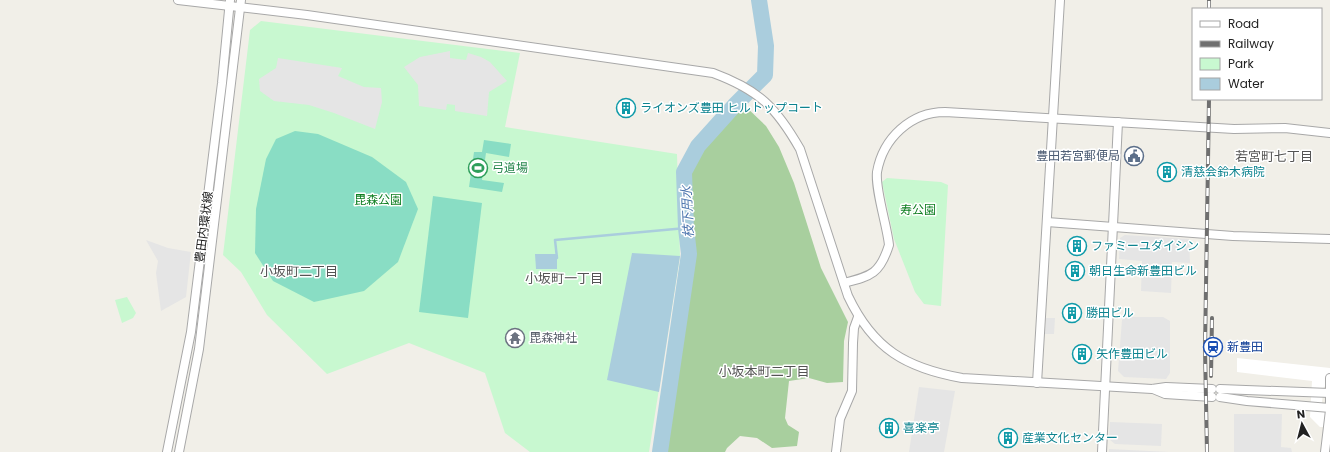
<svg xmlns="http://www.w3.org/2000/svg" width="1330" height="452" font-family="Poppins,'Noto Sans JP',sans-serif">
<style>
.forest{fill:#a8cf9e}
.park{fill:#c8f8d0}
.pitch{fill:#89ddc4}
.parking{fill:#e5e5e5}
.water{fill:#aacddd}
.pier{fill:#fff}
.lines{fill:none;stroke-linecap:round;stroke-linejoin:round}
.stream{stroke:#aacddd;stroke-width:2.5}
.river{stroke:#aacddd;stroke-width:16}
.minor-casing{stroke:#a8a8a8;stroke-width:10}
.minor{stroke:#fff;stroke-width:8}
.rail-casing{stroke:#6f6f6f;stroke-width:4}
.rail{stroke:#fff;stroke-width:2.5;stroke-dasharray:8;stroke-linecap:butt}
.labels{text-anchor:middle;stroke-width:3;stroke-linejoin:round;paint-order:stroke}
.culture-label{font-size:12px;fill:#0d838f;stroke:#fff;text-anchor:start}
.service-label{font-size:12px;fill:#4e5e75;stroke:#fff;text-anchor:end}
.leisure-label{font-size:12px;fill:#27864d;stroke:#fff;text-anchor:start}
.park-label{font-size:12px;fill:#0f7f22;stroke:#fff}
.street-label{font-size:12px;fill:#212121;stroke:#fff}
.worship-label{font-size:12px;fill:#5b616d;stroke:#fff;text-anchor:start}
.transit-label{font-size:12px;fill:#164399;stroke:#fff;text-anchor:start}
.neighbourhood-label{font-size:13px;fill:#545454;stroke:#fff}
.water-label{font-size:13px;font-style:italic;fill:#4f77af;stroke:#fff}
</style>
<rect width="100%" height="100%" fill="#f1efe8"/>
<path class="forest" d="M744 105 766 126 779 147 794 183 821 268 848 322 844 341 843 382 827 383 809 378 789 381 785 418 788 425 799 432 797 446 772 448 757 438 740 436 727 448 725 452H663L695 255 690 172 702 149 738 108Z"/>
<g class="park">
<path d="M261 21 520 53 505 127 677 154 680 256 649 452H530L505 433 485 373 409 343 327 374 267 315 241 272 223 255 250 30Z"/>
<path d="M887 178 941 182 948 185 941 306 924 304 915 292 894 239 882 182Z"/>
<path d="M127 297 136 313 133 318 122 323 115 300Z"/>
</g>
<g class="pitch">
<path d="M295 131 318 134 372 157 406 182 418 209 398 262 364 291 314 302 273 281 255 253 256 209 266 159 276 139Z"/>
<path d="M484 140 511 144 509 157 486 153 482 180 504 183 502 192 469 187 474 152H482Z"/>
<path d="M433 196 482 203 468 318 419 312Z"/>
</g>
<g class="parking">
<path d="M450 51V58L466 60 468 53 481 57 490 62 507 81 489 92 487 116 455 111V105L447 104 446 110 419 106 418 85 404 67 420 57Z"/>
<path d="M278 58 342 68 338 76 364 87 381 88 382 102 375 129 334 113 309 105 274 101 260 91 259 79 276 68Z"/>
<path d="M1125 235 1189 239 1190 263 1172 262 1171 293 1141 291 1142 261 1119 259 1120 238Z"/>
<path d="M146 240 168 248 191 252 186 297 161 311 156 273 158 261Z"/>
<path d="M1125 317H1163L1170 321V373L1166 379 1124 377 1118 371 1122 320Z"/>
<path d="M1046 318H1055L1054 334H1045Z"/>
<path d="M919 387 955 391 944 452H909Z"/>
<path d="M1234 414H1282L1281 447 1291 448 1292 452H1234Z"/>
<path d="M1110 422 1162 424 1161 446 1115 444 1109 439Z"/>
<path d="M1109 449 1169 452H1109Z"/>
</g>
<g class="water">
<path d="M632 253 680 256 659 392 607 380Z"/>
<path d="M535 254H557V269H536Z"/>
</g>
<path class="pier" d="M1237 358 1330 368V394L1324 386 1321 409 1330 410 1325 416 1330 427H1320L1310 417 1312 381 1237 372Z"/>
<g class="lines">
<path class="stream" d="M557 258 555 240 686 228"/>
<path class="river" d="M660 452 689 254 686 228 684 172 698 146 734 106 765 75 766 46 759 0"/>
<g class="minor-casing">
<g id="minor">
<path d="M178 0 307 15 713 73C759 90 776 107 800 149L848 296C873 349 906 368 962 378L1152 389 1166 387 1212 389"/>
<path d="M1047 222 1233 236 1330 239"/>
<path d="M844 283C871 276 880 274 889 245 887 225 875 190 877 172 883 138 911 112 945 112L1234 129 1285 128 1330 133"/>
<path d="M1330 378V404"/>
<path d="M1037 383 1060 0"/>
<path d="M1153 389 1165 394 1212 397"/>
<path d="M1220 389 1330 393"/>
<path d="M1220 397 1247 401 1330 408"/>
<path d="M167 452 191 332 222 83 230 0"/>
<path d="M179 452 199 349 241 0"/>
<path d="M836 452 840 419 852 391 853 343 854 328 858 317"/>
<path d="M1102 452 1118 122"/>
<path d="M1325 452 1330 410"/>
</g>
</g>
<use href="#minor" class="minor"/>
<g class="rail-casing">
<g id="rail">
<path d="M1209 9V0"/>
<path d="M1211 376 1212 318"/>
<path d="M1207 452 1205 349 1209 99"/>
</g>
</g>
<use href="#rail" class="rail"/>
</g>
<defs>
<g id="building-ring" transform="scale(1)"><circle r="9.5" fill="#fff" stroke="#0f9aa8" stroke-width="1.5"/><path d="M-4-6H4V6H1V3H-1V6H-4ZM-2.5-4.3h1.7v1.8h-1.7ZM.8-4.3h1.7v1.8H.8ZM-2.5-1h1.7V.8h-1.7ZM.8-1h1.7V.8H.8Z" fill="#0f9aa8"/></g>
<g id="civic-ring" transform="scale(1)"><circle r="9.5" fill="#fff" stroke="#5c6f8a" stroke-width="1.5"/><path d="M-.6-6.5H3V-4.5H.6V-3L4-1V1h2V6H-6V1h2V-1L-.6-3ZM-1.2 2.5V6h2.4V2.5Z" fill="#5c6f8a"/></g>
<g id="stadium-ring" transform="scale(1)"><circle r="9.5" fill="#fff" stroke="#2e9e5b" stroke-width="1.5"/><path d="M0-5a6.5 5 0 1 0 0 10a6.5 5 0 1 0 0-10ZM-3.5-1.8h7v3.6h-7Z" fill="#2e9e5b"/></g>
<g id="temple-ring" transform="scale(1)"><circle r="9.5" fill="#fff" stroke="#6b7280" stroke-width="1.5"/><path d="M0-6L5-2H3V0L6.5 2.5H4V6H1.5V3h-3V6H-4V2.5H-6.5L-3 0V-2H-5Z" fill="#6b7280"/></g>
<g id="station-ring" transform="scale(1)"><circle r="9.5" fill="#fff" stroke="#1a4fb4" stroke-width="1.5"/><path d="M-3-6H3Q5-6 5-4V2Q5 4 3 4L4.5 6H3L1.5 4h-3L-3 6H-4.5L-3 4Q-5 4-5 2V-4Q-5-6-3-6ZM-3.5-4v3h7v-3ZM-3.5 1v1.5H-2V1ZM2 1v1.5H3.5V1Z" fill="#1a4fb4"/></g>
</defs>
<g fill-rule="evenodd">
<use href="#building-ring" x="626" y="108"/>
<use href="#civic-ring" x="1134" y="156"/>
<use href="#stadium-ring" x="478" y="168"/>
<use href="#building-ring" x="1167" y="172"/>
<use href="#building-ring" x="1077" y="246"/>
<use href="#building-ring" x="1075" y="271"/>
<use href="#building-ring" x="1072" y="313"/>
<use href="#temple-ring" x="515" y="338"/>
<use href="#station-ring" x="1213" y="347"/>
<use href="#building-ring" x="1082" y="354"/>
<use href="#building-ring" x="889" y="428"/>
<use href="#building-ring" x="1008" y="438"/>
</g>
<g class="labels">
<g class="culture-label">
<text x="640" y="112">ライオンズ豊田 ヒルトップコート</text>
<text x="1181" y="176">清慈会鈴木病院</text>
<text x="1091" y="250">ファミーユダイシン</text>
<text x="1089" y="275">朝日生命新豊田ビル</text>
<text x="1086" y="317">勝田ビル</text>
<text x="1096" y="358">矢作豊田ビル</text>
<text x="903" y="432">喜楽亭</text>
<text x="1022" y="442">産業文化センター</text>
</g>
<g class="service-label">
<text x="1120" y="160">豊田若宮郵便局</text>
</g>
<g class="leisure-label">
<text x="492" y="172">弓道場</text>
</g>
<g class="park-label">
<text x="378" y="204">毘森公園</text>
<text x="918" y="214">寿公園</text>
</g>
<g class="street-label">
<text transform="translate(204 227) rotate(-83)" y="4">豊田内環状線</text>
</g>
<g class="worship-label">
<text x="529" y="342">毘森神社</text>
</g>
<g class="transit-label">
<text x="1227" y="351">新豊田</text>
</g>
<g class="neighbourhood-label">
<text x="1274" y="161">若宮町七丁目</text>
<text x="299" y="276">小坂町二丁目</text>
<text x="564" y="283">小坂町一丁目</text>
<text x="764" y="376">小坂本町二丁目</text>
</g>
<g class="water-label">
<text transform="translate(687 212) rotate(-93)" y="5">枝下用水</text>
</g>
</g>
<rect x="1192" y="8" width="130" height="92" fill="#ffffff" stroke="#a6a6a6"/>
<rect x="1200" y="21" width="20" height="6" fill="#ffffff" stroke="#a6a6a6"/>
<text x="1228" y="28" font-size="12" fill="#212121">Road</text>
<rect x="1200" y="41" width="20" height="6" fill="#6f6f6f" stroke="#a6a6a6"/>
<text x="1228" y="48" font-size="12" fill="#212121">Railway</text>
<rect x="1200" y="58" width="20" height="12" fill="#c8f8d0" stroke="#a6a6a6"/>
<text x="1228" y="68" font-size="12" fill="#212121">Park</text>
<rect x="1200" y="78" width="20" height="12" fill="#aacddd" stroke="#a6a6a6"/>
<text x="1228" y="88" font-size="12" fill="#212121">Water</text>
<g transform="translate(1302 424) rotate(353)" stroke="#ffffff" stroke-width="3" paint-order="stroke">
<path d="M0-3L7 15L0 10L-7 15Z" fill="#212121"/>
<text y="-6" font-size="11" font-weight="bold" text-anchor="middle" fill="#212121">N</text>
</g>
</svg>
